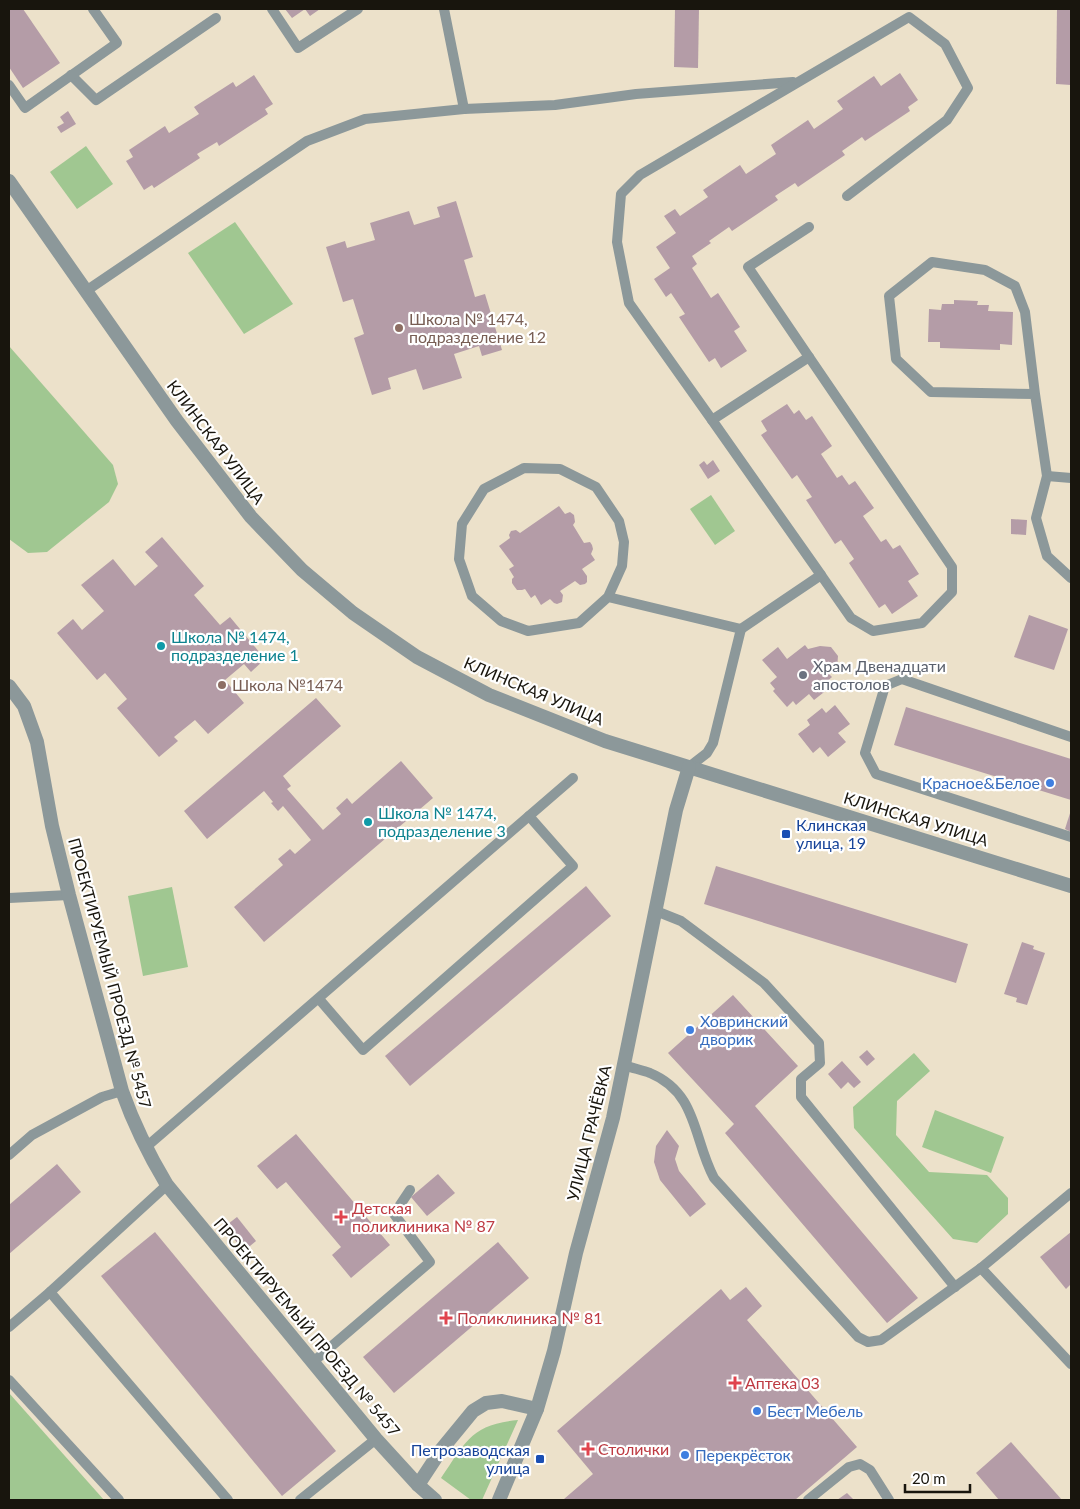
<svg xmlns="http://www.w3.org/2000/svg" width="1080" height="1509" font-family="Lato,sans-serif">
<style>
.green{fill:#a0c791}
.building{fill:#b49ca7}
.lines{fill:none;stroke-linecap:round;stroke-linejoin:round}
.service{stroke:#8c989a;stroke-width:10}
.minor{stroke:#8c989a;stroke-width:14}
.education-dot{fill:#8d6e63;stroke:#fff;stroke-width:2}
.culture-dot{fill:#0f9aa8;stroke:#fff;stroke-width:2}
.worship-dot{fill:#6b7280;stroke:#fff;stroke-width:2}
.shop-dot{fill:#3f7fe0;stroke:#fff;stroke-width:2}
.transit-dot{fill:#1a4fb4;stroke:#fff;stroke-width:2}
.health-dot{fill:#e0444e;stroke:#fff;stroke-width:2}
.labels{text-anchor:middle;stroke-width:4.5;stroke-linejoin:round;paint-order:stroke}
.education-label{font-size:16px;fill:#785e54;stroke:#fff;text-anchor:start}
.street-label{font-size:16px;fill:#18150d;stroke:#fff}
.culture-label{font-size:16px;fill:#0d838f;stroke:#fff;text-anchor:start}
.worship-label{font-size:16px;fill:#5b616d;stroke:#fff;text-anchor:start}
.shop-label{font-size:16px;fill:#366cbe;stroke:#fff;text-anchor:start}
.transit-label{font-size:16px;fill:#164399;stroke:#fff;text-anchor:start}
.health-label{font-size:16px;fill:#be3a42;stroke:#fff;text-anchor:start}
</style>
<rect width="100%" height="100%" fill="#ece1ca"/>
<g class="green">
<path d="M86 146 113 184 77 209 50 172Z"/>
<path d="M235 222 293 304 244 334 188 253Z"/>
<path d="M9 346 113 465 118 484 109 502 47 552 28 553 9 539Z"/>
<path d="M711 495 735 531 715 545 690 509Z"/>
<path d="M172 887 188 967 143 976 128 896Z"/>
<path d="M914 1053 930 1071 897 1101 896 1135 929 1172 987 1175 1008 1198V1214L977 1243 953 1239 854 1128 853 1107Z"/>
<path d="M935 1110 1004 1137 991 1173 922 1147Z"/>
<path d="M9 1393 104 1500H9Z"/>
<path d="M518 1420 482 1500H471L441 1478C465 1443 471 1424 518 1420Z"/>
</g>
<g class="building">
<path d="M9 9H23L60 63 23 88 9 67Z"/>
<path d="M285 9H320L310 16 305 9 292 18Z"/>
<path d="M675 9H699L698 68 674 67Z"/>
<path d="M1057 9H1071V85L1056 84Z"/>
<path d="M900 73 918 100 908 107 910 111 865 141 862 137 842 151 845 155 798 187 795 183 775 196 778 200 732 231 729 227 709 241 711 243 692 256 697 264 692 268 711 298 718 293 740 327 734 331 747 351 721 368 715 358 709 362 679 317 685 314 671 293 666 297 654 279 670 268 656 247 676 233 664 216 675 209 680 216 708 197 703 190 740 165 746 174 776 154 771 145 808 120 814 129 843 109 837 101 874 76 881 86Z"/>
<path d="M254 75 273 104 265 109 268 114 219 146 217 142 197 154 200 158 154 188 152 185 144 190 126 161 133 157 129 150 165 126 169 133 199 114 194 107 233 82 236 87Z"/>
<path d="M68 111 76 124 61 133 57 127 64 123 60 117Z"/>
<path d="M456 201 473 257 464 260 475 297 485 294 502 350 482 356 479 346 454 354 462 378 423 390 416 369 388 378 391 389 372 395 354 338 364 334 353 299 343 302 326 247 345 241 347 248 375 240 370 223 409 211 414 225 440 217 437 207Z"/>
<path d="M954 300 978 301 977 305H989L988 311 1013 312 1012 345 1000 344V350L940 348V342H928L929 309 941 310 942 304H954Z"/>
<path d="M787 404 794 414 799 410 806 420 812 416 832 446 821 454 837 478 842 475 849 485 855 481 874 508 863 516 881 542 886 539 893 549 900 545 919 574 908 581 918 596 892 614 885 604 879 608 849 563 854 559 841 540 835 544 806 500 812 497 797 475 792 479 761 435 767 431 761 421Z"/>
<path d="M713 460 720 471 708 479 699 465 704 461 707 465Z"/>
<path d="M559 506 565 514 570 512 574 515 575 522 573 525 584 543 590 542 592 545 593 549 591 554 595 560 582 569 587 576V582L585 584 580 585 575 581 560 591 563 595 562 602 557 604 554 603 550 599 541 605 535 595 531 598 525 589 522 590H517L514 586 512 583V579L514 577 509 569 514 566 499 546 510 538 509 535 511 531 516 530 520 533Z"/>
<path d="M1011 519 1027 520 1026 535 1011 534Z"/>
<path d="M162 537 204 586 194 595 220 625 230 617 265 659 251 672 244 664 225 680 244 703 208 734 195 720 174 737 178 741 159 757 117 708 127 699 105 673 97 680 57 633 73 619 82 630 104 611 81 585 113 559 135 586 158 566 145 552Z"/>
<path d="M1029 615 1068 629 1054 670 1014 657Z"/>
<path d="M805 645 808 649 820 646 831 647 838 656 837 668 829 674 832 677 824 684 828 689 814 700 809 694 796 705 793 701 787 707 773 691 775 689 770 683 777 677 762 660 778 647 787 659Z"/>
<path d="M316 698 341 726 283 776 291 786 287 789 323 830 341 814 336 808 347 798 352 804 401 761 433 798 264 942 234 907 283 865 278 859 290 849 295 854 311 840 283 806 278 811 271 803 273 802 264 791 207 839 184 811Z"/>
<path d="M835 705 850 724 838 733 846 742 828 757 820 747 813 753 798 734 810 725 807 720 822 708 826 713Z"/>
<path d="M906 707 1071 759V800L894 745Z"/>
<path d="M1071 810V832L1065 829Z"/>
<path d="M716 866 968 944 956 983 704 904Z"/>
<path d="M586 886 611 916 410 1086 385 1056Z"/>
<path d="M1022 942 1034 946 1033 949 1045 953 1027 1005 1016 1002 1017 998 1004 994Z"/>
<path d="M733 995 798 1066 755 1106 918 1298 887 1323 725 1133 734 1124 668 1053Z"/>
<path d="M867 1050 875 1059 867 1066 859 1057Z"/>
<path d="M842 1061 861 1082 854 1088 848 1082 841 1089 828 1074Z"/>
<path d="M667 1130 679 1146 675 1159 679 1171 706 1204 690 1217 660 1180 654 1162 656 1146Z"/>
<path d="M296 1134 390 1245 351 1278 332 1255 341 1247 286 1182 277 1189 257 1166Z"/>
<path d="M57 1164 81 1192 9 1254V1205Z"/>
<path d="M438 1174 455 1193 427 1216 411 1197Z"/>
<path d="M237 1217 256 1241 244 1251 224 1227Z"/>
<path d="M155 1232 336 1451 282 1496 101 1276Z"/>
<path d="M1071 1232V1284L1066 1289 1040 1257Z"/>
<path d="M498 1242 529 1278 394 1393 363 1357Z"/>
<path d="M746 1287 762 1306 747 1320 857 1447 795 1500H566L564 1499 593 1474 557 1431 721 1289 730 1300Z"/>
<path d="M1011 1442 1062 1500H999L976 1473Z"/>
<path d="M847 1493 854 1500H837Z"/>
</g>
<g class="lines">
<g class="service">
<path d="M272 9 298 48 358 9"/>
<path d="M444 9 464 109"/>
<path d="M71 75 96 100 216 18"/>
<path d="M9 85 25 108 117 43 93 9"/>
<path d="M86 291 307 141 365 119 464 109 555 105 636 94 793 82"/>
<path d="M809 357 952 567V592L922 623 873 631 851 618 821 575"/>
<path d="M1035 394 931 392 896 359 889 296 932 262 985 270 1015 286 1025 312 1035 394 1047 476 1036 518 1047 556 1071 578"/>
<path d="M712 420 629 303 617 242 621 194 640 175 909 17 945 44 968 88 947 120 847 196"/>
<path d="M1047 476 1071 478"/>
<path d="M608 597 622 566 624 542 619 521 596 487 560 469 524 468 484 489 462 524 459 559 472 596 501 621 528 631 579 623 608 597 741 629 713 743 707 753 689 767"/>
<path d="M741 629 821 575 712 420 809 357 748 267 809 227"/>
<path d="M1071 737 902 679 885 686 865 753 876 774 1071 837"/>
<path d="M9 898 69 895"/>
<path d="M656 911 681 921 764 983 819 1043 820 1063 801 1079V1097L955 1287"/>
<path d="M319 999 363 1050 573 866 529 816"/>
<path d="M624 1065C632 1068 642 1070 650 1073 698 1093 693 1139 714 1178L858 1337 868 1342 881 1340 981 1268 1071 1193"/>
<path d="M145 1148 573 778"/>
<path d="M9 1155 32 1135 102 1097 122 1091"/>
<path d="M981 1268 1071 1364"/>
<path d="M50 1292 228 1500"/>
<path d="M9 1327 50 1292 167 1185"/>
<path d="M313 1362 430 1262 394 1214 410 1190"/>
<path d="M9 1380 119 1500"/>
<path d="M300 1500 376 1439"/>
<path d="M808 1500 849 1467 860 1464 870 1470 889 1500"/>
</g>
<g class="minor">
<path d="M9 181 177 421 251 517 302 570 353 613 417 657 489 695 605 741 1071 886"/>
<path d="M9 686 24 706 37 742 52 826 69 895 122 1091C134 1125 149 1155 167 1185L376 1439 418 1485 435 1500"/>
<path d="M418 1485 441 1450 473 1411 486 1403 502 1401 537 1409"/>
<path d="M499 1500 537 1409 554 1351 576 1253 613 1118 676 810 689 767"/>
</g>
</g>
<g class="education-dot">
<circle cx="399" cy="328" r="5"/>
<circle cx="222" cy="685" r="5"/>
</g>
<g class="culture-dot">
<circle cx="161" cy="646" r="5"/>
<circle cx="368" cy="822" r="5"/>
</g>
<circle class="worship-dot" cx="803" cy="675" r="5"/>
<g class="shop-dot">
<circle cx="1050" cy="783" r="5"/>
<circle cx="690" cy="1030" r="5"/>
<circle cx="757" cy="1411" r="5"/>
<circle cx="685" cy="1455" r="5"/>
</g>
<g class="transit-dot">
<rect x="781" y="829" width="10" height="10" rx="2.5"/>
<rect x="535" y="1454" width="10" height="10" rx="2.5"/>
</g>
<g class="health-dot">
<path d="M338.5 1209.5h5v5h5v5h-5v5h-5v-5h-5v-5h5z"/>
<path d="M443.5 1310.5h5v5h5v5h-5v5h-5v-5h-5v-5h5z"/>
<path d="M732.5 1375.5h5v5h5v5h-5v5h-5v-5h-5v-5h5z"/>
<path d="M585.5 1441.5h5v5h5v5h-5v5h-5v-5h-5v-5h5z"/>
</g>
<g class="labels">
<g class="education-label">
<text x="409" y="325">Школа № 1474,<tspan x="409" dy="18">подразделение 12</tspan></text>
<text x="232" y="691">Школа №1474</text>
</g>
<g class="street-label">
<text transform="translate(216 442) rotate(53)" y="6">КЛИНСКАЯ УЛИЦА</text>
<text transform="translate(534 691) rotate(23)" y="6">КЛИНСКАЯ УЛИЦА</text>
<text transform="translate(916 819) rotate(17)" y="6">КЛИНСКАЯ УЛИЦА</text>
<text transform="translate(110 973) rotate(75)" y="6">ПРОЕКТИРУЕМЫЙ ПРОЕЗД № 5457</text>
<text transform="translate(589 1133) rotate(-76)" y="6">УЛИЦА ГРАЧЁВКА</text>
<text transform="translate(307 1327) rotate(50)" y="6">ПРОЕКТИРУЕМЫЙ ПРОЕЗД № 5457</text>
</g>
<g class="culture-label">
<text x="171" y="643">Школа № 1474,<tspan x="171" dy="18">подразделение 1</tspan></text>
<text x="378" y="819">Школа № 1474,<tspan x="378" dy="18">подразделение 3</tspan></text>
</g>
<g class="worship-label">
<text x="813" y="672">Храм Двенадцати<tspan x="813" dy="18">апостолов</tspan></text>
</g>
<g class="shop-label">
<text x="1040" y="789" text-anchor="end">Красное&amp;Белое</text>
<text x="700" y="1027">Ховринский<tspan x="700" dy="18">дворик</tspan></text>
<text x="767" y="1417">Бест Мебель</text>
<text x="695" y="1461">Перекрёсток</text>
</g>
<g class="transit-label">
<text x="796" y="831">Клинская<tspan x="796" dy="18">улица, 19</tspan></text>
<text x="530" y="1456" text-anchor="end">Петрозаводская<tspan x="530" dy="18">улица</tspan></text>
</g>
<g class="health-label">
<text x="352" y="1214">Детская<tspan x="352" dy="18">поликлиника № 87</tspan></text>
<text x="457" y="1324">Поликлиника № 81</text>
<text x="745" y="1389">Аптека 03</text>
<text x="598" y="1455">Столички</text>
</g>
</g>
<rect width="1080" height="1509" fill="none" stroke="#18150d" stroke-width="20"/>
<path d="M905 1484v8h65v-8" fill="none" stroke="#18150d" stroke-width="2.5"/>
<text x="912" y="1484" font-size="15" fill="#18150d" stroke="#ffffff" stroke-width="4" paint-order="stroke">20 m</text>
</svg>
